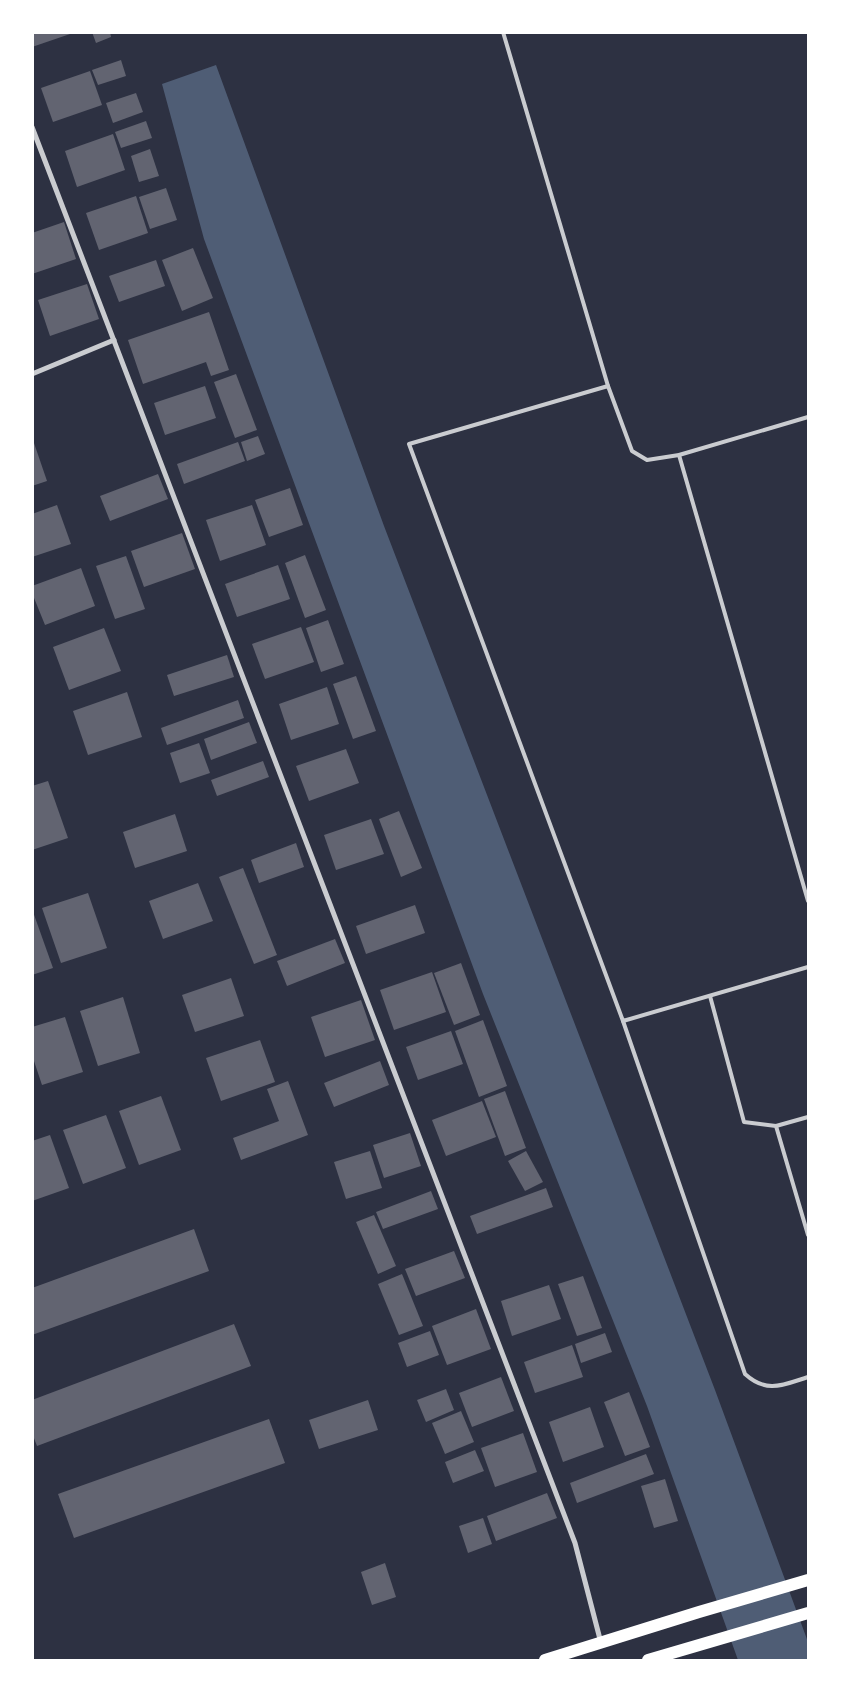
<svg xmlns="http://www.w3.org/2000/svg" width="841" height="1693" font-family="Lato,sans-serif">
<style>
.water{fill:#4f5d75}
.building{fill:#626471}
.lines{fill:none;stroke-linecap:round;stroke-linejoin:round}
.service{stroke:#caccd0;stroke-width:4}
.minor{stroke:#caccd0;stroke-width:5}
.primary{stroke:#fff;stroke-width:12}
</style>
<rect width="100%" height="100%" fill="#2d3142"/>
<path class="water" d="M216 65 384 526 715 1390 808 1642V1660H738L647 1406 483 994 204 239 162 84Z"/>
<g class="building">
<path d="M32 32H73V33L32 47Z"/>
<path d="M92 32H110L111 37 96 43Z"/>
<path d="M121 60 126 76 98 85 92 70Z"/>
<path d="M90 71 102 105 53 122 41 88Z"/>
<path d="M136 93 143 112 113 123 106 103Z"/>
<path d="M146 121 152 138 121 148 115 132Z"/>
<path d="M113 134 125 170 77 187 65 151Z"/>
<path d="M150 149 159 176 139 182 131 156Z"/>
<path d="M166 188 177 220 150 229 139 197Z"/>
<path d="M136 196 148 233 99 250 86 213Z"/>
<path d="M64 222 76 259 32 274V233Z"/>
<path d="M193 248 213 298 182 311 162 260Z"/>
<path d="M156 260 165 286 119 302 109 276Z"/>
<path d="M87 284 99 319 50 336 38 300Z"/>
<path d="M209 312 229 370 211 376 206 362 143 384 128 340Z"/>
<path d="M236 374 257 430 235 438 214 382Z"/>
<path d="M205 386 216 418 165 435 154 403Z"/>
<path d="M258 436 265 454 247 461 241 442Z"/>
<path d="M238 442 245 461 184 484 177 464Z"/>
<path d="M34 443 47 481 32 486V444Z"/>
<path d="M158 474 168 499 110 521 100 496Z"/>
<path d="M290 488 303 525 269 537 255 500Z"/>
<path d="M57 505 71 544 32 557V514Z"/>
<path d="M252 505 266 545 220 561 206 520Z"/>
<path d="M182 533 195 569 144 587 131 551Z"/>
<path d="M305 555 326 610 305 618 285 563Z"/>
<path d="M126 556 145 609 115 619 96 566Z"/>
<path d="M278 565 290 599 237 617 225 584Z"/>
<path d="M81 568 95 606 45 625 32 593V586Z"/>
<path d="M328 620 344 664 321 672 306 628Z"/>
<path d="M301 627 314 662 265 679 252 644Z"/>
<path d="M104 628 121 671 69 690 53 647Z"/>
<path d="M227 655 234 677 174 696 167 675Z"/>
<path d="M356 676 376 731 353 739 333 684Z"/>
<path d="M327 687 339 724 291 740 279 704Z"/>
<path d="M127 692 142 737 88 755 73 711Z"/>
<path d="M238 700 244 718 167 745 161 728Z"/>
<path d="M249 722 257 743 211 760 204 739Z"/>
<path d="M199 743 210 773 180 783 170 753Z"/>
<path d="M346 749 359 783 309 801 296 766Z"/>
<path d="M263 761 269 777 217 796 211 780Z"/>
<path d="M48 781 68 838 32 850V786Z"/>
<path d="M399 811 422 868 401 877 379 819Z"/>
<path d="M175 814 187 851 135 868 123 832Z"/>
<path d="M371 819 384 854 336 870 324 835Z"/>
<path d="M296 843 304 867 259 883 251 860Z"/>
<path d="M243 868 277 955 254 964 219 877Z"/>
<path d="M198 883 213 921 163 939 149 901Z"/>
<path d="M88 893 107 948 61 963 42 908Z"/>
<path d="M415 905 425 933 366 954 356 926Z"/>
<path d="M32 909 53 968 32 975Z"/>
<path d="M335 939 345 963 287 986 277 961Z"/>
<path d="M461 963 480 1015 454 1025 434 973Z"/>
<path d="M432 972 446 1012 394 1030 380 990Z"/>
<path d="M231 978 244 1016 195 1032 182 995Z"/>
<path d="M123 997 140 1053 98 1066 80 1011Z"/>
<path d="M361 1000 375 1040 325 1057 311 1017Z"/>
<path d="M65 1017 83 1072 42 1085 32 1055V1027Z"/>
<path d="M483 1020 507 1086 479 1097 455 1031Z"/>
<path d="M451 1031 463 1064 418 1080 406 1047Z"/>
<path d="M260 1040 275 1082 221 1101 206 1058Z"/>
<path d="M380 1061 389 1085 334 1107 324 1083Z"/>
<path d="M288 1081 308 1135 241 1160 233 1138 279 1121 267 1089Z"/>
<path d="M505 1091 526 1148 505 1156 484 1099Z"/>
<path d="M161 1096 181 1150 139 1165 119 1111Z"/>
<path d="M482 1101 496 1137 446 1156 432 1120Z"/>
<path d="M106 1115 126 1168 83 1184 63 1130Z"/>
<path d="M410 1133 421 1166 384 1178 373 1145Z"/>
<path d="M50 1135 69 1188 32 1201V1141Z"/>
<path d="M370 1151 382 1188 346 1199 334 1162Z"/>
<path d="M526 1151 543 1182 525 1191 508 1161Z"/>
<path d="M546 1188 553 1207 477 1234 470 1216Z"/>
<path d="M431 1191 438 1209 383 1229 376 1212Z"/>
<path d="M374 1215 396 1266 378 1274 356 1222Z"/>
<path d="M194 1229 209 1271 32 1335V1288Z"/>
<path d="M454 1251 465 1278 416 1296 405 1269Z"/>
<path d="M402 1274 423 1326 399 1335 378 1284Z"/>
<path d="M583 1276 602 1328 577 1336 558 1284Z"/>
<path d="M549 1285 561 1319 512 1336 501 1301Z"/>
<path d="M476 1309 491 1349 447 1365 432 1326Z"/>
<path d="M234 1324 251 1366 37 1446 32 1433V1400Z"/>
<path d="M430 1331 439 1355 407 1367 398 1343Z"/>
<path d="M605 1333 612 1352 581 1363 575 1344Z"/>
<path d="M572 1345 583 1377 535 1393 524 1362Z"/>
<path d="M501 1377 514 1411 472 1427 459 1393Z"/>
<path d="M446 1389 454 1410 426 1422 417 1400Z"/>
<path d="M629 1392 650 1447 625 1456 604 1402Z"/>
<path d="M368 1400 378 1430 319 1449 309 1420Z"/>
<path d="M590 1407 604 1447 563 1462 549 1422Z"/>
<path d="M461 1411 474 1442 445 1454 432 1423Z"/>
<path d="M269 1419 285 1463 74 1538 58 1494Z"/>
<path d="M523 1433 537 1472 495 1487 481 1448Z"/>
<path d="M475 1450 484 1471 453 1483 445 1462Z"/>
<path d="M646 1454 654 1474 577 1503 570 1483Z"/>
<path d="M665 1479 678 1521 654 1528 641 1486Z"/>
<path d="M547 1493 557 1518 496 1541 487 1516Z"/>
<path d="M483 1518 492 1544 468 1553 459 1526Z"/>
<path d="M385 1563 396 1597 372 1605 361 1572Z"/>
</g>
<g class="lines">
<g class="service">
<path d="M503 32 608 386"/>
<path d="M808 417 679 455 647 460 632 451 608 386 409 444 623 1021 808 967"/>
<path d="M679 455 808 901"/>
<path d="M710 996 744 1122 776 1126 808 1235"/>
<path d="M623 1021 745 1374C767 1394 783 1385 808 1377"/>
<path d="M776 1126 808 1117"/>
</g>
<g class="minor">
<path d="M32 127 575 1543 601 1643"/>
<path d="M32 374 114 340"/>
</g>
<g class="primary">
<path d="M545 1660 699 1612 808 1580"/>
<path d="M648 1660 808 1613"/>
</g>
</g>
<rect width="841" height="1693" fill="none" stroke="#ffffff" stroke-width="68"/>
</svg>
